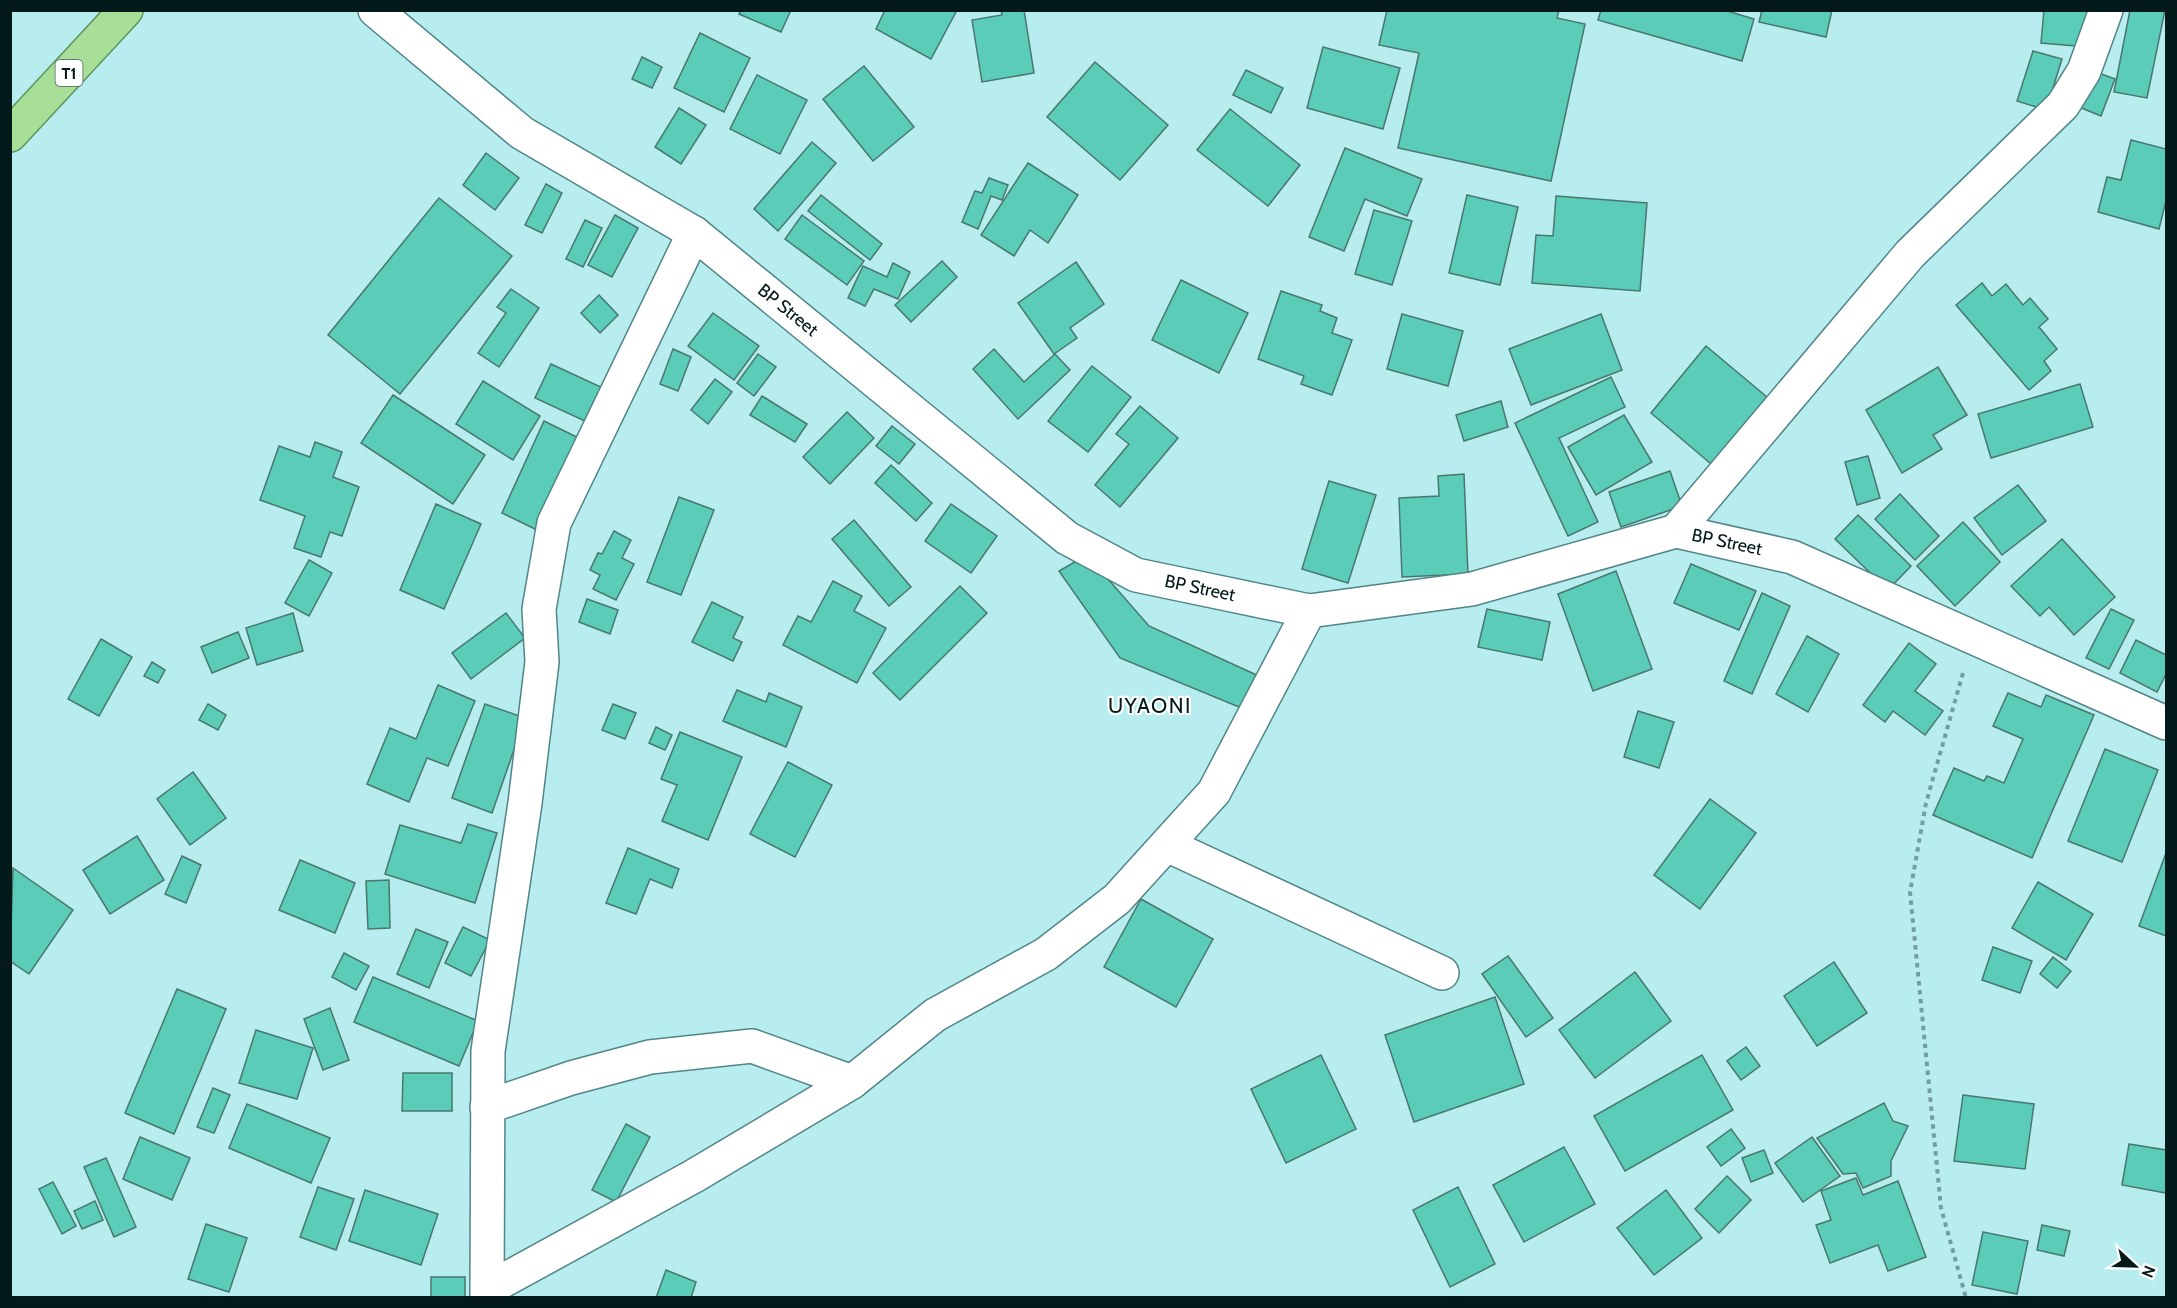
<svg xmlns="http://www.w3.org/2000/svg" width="2177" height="1308" font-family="Cabin,sans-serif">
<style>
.building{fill:#5bccb7;stroke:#48786d;stroke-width:1.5}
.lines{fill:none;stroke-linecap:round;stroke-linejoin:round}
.minor-casing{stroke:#528587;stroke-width:36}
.trunk-casing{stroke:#60945c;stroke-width:36}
.path{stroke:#749d9f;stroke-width:4;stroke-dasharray:4.5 4.5;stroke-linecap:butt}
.minor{stroke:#fff;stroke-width:33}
.trunk{stroke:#a8df98;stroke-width:33}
.labels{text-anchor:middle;stroke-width:4.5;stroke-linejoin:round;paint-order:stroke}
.shield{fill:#fff;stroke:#4f5e5f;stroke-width:1.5}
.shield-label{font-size:16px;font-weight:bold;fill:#04191a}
.street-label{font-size:18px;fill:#04191a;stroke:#fff}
.quarter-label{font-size:21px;letter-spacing:1.5px;fill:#04191a;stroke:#fff}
</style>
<rect width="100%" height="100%" fill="#b7edef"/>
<g class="building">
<path d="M741 10H791L781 32 739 14Z"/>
<path d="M885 10H957L931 59 876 29Z"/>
<path d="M1001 10H1024L1034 73 982 82 972 20 1002 15Z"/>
<path d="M1387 10H1559L1557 18 1585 24 1551 181 1398 148 1419 53 1379 45Z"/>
<path d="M1601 10H1724L1754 19 1742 61 1598 20Z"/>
<path d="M1762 10H1832L1826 37 1759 22Z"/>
<path d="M2044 10H2091L2087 47 2041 43Z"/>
<path d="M2130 10H2165L2147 98 2114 92Z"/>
<path d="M700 33 750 58 724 112 674 88Z"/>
<path d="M1323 47 1400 68 1383 129 1307 108Z"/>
<path d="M2033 51 2062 59 2046 110 2017 101Z"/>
<path d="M642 57 662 67 652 88 632 79Z"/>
<path d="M1095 62 1168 125 1120 180 1047 117Z"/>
<path d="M864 66 914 127 873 161 823 99Z"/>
<path d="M1246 70 1283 88 1271 113 1233 95Z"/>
<path d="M2093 71 2115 79 2101 116 2079 107Z"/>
<path d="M757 75 807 100 780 154 730 129Z"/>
<path d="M679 108 706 125 681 164 655 147Z"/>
<path d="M1230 109 1300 165 1268 206 1197 150Z"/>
<path d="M2131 140 2166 149V201L2159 229 2098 212 2107 177 2121 180Z"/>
<path d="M812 142 836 163 778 231 754 209Z"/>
<path d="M1345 148 1422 179 1407 216 1365 199 1344 251 1309 237Z"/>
<path d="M486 153 519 178 495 210 463 185Z"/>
<path d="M1028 163 1078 195 1048 243 1030 230 1014 256 981 235Z"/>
<path d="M989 178 1008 185 1002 200 991 196 978 229 962 222 975 191 982 193Z"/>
<path d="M546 184 562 193 542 233 525 225Z"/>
<path d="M821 195 882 244 870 260 808 211Z"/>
<path d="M1467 195 1518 207 1500 285 1449 273Z"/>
<path d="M1556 196 1647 203 1640 291 1532 283 1536 235 1553 236Z"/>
<path d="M439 198 512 256 400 394 328 335Z"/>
<path d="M1374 210 1412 221 1392 285 1355 274Z"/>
<path d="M615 215 638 228 612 277 588 265Z"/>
<path d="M802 215 864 261 847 285 785 239Z"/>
<path d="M585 220 602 228 583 267 566 259Z"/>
<path d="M942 261 957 277 911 322 895 305Z"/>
<path d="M1076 262 1104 304 1070 328 1077 338 1054 354 1018 303Z"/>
<path d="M893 263 910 272 898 299 874 289 865 306 848 298 863 266 887 277Z"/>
<path d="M1181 280 1248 313 1219 373 1152 340Z"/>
<path d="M1982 283 1992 296 2006 284 2023 305 2030 298 2048 319 2039 327 2057 349 2044 361 2051 371 2029 390 1956 305Z"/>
<path d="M511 289 539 308 499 367 478 353 506 313 497 307Z"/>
<path d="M1281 291 1322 305 1320 311 1337 318 1332 333 1352 340 1332 395 1301 384 1304 376 1258 359Z"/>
<path d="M599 295 618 315 600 333 581 313Z"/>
<path d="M713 313 759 346 734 380 688 346Z"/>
<path d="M1402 314 1463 331 1448 386 1387 369Z"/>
<path d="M1601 314 1622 370 1531 405 1509 349Z"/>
<path d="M1706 346 1773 402 1717 469 1651 413Z"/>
<path d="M673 349 691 357 678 391 660 384Z"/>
<path d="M994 349 1024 382 1055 354 1070 370 1018 419 973 369Z"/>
<path d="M758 354 776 367 754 396 737 383Z"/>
<path d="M551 364 603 388 587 422 535 398Z"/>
<path d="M1092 366 1131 397 1088 452 1048 421Z"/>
<path d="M1938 367 1967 415 1933 435 1942 449 1902 473 1866 410Z"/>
<path d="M1611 377 1625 407 1559 438 1598 522 1568 536 1515 423Z"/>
<path d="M715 379 732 392 708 424 691 410Z"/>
<path d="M483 381 540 416 513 460 456 424Z"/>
<path d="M2080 384 2093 427 1991 458 1978 414Z"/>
<path d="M393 395 485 455 453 504 361 443Z"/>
<path d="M762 396 807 424 795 442 750 415Z"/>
<path d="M1501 401 1508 427 1464 441 1456 415Z"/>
<path d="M1140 406 1178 438 1120 507 1095 485 1129 444 1116 434Z"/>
<path d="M847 412 874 438 830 484 803 457Z"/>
<path d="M1624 415 1652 462 1596 495 1568 447Z"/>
<path d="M544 421 583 440 541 532 502 513Z"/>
<path d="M892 426 915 444 899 464 876 446Z"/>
<path d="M315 442 342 452 333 477 359 487 342 536 330 532 321 557 294 548 305 516 260 500 279 446 310 457Z"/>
<path d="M1868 456 1880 498 1857 505 1845 462Z"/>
<path d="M891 465 932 503 916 521 875 483Z"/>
<path d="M1670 471 1682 506 1621 527 1609 492Z"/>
<path d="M1464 474 1468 574 1402 577 1399 498 1439 496 1438 476Z"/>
<path d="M1329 481 1376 495 1348 583 1302 569Z"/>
<path d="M2018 485 2046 521 2002 555 1974 518Z"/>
<path d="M1900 494 1939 536 1915 560 1875 519Z"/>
<path d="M679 497 714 510 681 595 647 582Z"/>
<path d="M436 504 481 524 444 609 400 590Z"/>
<path d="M951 504 997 536 971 573 925 541Z"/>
<path d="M1858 515 1911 566 1888 590 1835 539Z"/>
<path d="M854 520 911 587 889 606 832 539Z"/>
<path d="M1963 522 2000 562 1955 606 1917 566Z"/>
<path d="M614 531 631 540 622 558 634 564 616 600 593 589 600 575 590 570 598 553 602 554Z"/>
<path d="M2062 539 2115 597 2074 635 2049 607 2040 616 2011 586Z"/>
<path d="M1087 555 1149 626 1261 677 1251 712 1120 658 1059 571Z"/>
<path d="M309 560 332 573 309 616 285 603Z"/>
<path d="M1691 564 1756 591 1739 630 1674 603Z"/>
<path d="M1616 571 1652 669 1593 691 1558 594Z"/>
<path d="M833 581 862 596 854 611 886 628 857 683 783 645 798 616 811 622Z"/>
<path d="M960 586 987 613 900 700 873 673Z"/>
<path d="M1762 593 1790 606 1752 694 1724 681Z"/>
<path d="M587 599 618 610 610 634 579 622Z"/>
<path d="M712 602 743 617 733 638 742 642 733 661 692 642Z"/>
<path d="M1487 609 1550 622 1542 660 1478 647Z"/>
<path d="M2111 609 2134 620 2109 669 2086 658Z"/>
<path d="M293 613 303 651 257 665 246 628Z"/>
<path d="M506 613 525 638 471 679 452 653Z"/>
<path d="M238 632 249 658 212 673 201 647Z"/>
<path d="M1807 636 1839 654 1808 712 1776 694Z"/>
<path d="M101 639 132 657 99 716 68 699Z"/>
<path d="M2136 640 2166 655V674L2157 692 2120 673Z"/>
<path d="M1909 643 1936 664 1915 691 1943 711 1925 735 1893 711 1885 722 1863 705Z"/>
<path d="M152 662 165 670 158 683 144 676Z"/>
<path d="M438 685 475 701 448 766 427 758 409 802 367 784 390 728 416 739Z"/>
<path d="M737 690 766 702 769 693 802 707 786 747 723 721Z"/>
<path d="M2008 693 2041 707 2046 695 2094 715 2032 858 1933 815 1954 768 1984 781 1987 776 2004 783 2023 739 1993 726Z"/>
<path d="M208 704 226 715 218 730 199 720Z"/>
<path d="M485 704 525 718 492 813 452 798Z"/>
<path d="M613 704 636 713 625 739 602 730Z"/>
<path d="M1638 711 1674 722 1659 768 1624 757Z"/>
<path d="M656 727 672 735 665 750 649 743Z"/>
<path d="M680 732 742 757 708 840 662 821 677 785 661 779Z"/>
<path d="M2105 749 2158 770 2122 862 2068 841Z"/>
<path d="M788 762 832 785 795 857 750 834Z"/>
<path d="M193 772 226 818 190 845 157 799Z"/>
<path d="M1710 799 1756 833 1700 909 1654 875Z"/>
<path d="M468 824 497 833 475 903 385 874 400 825 461 843Z"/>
<path d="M137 836 164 880 110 914 83 870Z"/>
<path d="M628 848 679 869 672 888 650 879 636 914 606 903Z"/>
<path d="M2166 853V936L2139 926Z"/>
<path d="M182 856 201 865 186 903 165 894Z"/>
<path d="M300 860 355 883 335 933 279 910Z"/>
<path d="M13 868 73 910 29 974 10 961Z"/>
<path d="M389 880 390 928 368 929 366 881Z"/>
<path d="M2038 882 2093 914 2066 960 2012 928Z"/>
<path d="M1141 899 1213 939 1176 1007 1104 967Z"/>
<path d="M463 927 490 940 471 976 445 963Z"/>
<path d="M416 929 448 942 429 988 397 974Z"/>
<path d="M1993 947 2032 961 2020 993 1982 980Z"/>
<path d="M344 953 369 966 356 990 332 977Z"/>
<path d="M1508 956 1553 1018 1526 1037 1482 974Z"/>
<path d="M2053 957 2071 971 2057 988 2040 974Z"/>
<path d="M1834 962 1867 1013 1817 1046 1784 996Z"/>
<path d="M1635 972 1671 1021 1595 1078 1559 1030Z"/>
<path d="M373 977 478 1021 459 1066 354 1022Z"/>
<path d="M177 989 226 1009 174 1134 125 1113Z"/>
<path d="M1495 997 1524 1084 1414 1122 1385 1035Z"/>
<path d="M330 1008 349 1060 323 1070 304 1019Z"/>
<path d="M256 1030 313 1048 297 1099 239 1083Z"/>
<path d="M1746 1047 1760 1066 1741 1080 1727 1061Z"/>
<path d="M1321 1055 1356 1129 1286 1163 1251 1089Z"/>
<path d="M1702 1055 1733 1110 1625 1171 1594 1116Z"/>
<path d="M403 1073H452V1111H402Z"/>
<path d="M213 1088 230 1095 214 1133 197 1127Z"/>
<path d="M1963 1095 2034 1104 2025 1169 1954 1161Z"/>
<path d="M1884 1103 1893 1121 1908 1126 1891 1161V1176L1863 1188 1856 1173 1843 1174 1817 1138Z"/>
<path d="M247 1104 330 1138 311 1183 229 1148Z"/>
<path d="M626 1124 650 1137 616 1202 592 1190Z"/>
<path d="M1731 1129 1745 1148 1721 1166 1707 1147Z"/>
<path d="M140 1137 190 1158 172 1200 123 1179Z"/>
<path d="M1812 1137 1840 1176 1803 1202 1775 1163Z"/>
<path d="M2129 1144 2166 1150V1193L2122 1185Z"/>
<path d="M1564 1147 1595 1204 1524 1242 1493 1185Z"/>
<path d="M1764 1150 1773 1173 1751 1182 1742 1158Z"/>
<path d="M106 1158 136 1227 114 1237 84 1167Z"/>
<path d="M1727 1176 1751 1200 1719 1233 1695 1209Z"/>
<path d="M1856 1178 1863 1195 1898 1181 1926 1257 1888 1271 1878 1245 1830 1263 1816 1225 1831 1220 1821 1191Z"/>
<path d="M53 1182 76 1226 62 1234 39 1189Z"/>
<path d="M318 1187 354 1199 336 1250 300 1237Z"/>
<path d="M1458 1187 1495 1264 1450 1287 1413 1210Z"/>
<path d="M365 1190 438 1214 421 1265 349 1241Z"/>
<path d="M1666 1190 1702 1238 1654 1275 1617 1228Z"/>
<path d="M95 1201 103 1220 82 1229 74 1211Z"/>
<path d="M206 1224 247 1238 229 1292 188 1279Z"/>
<path d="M2042 1225 2070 1231 2064 1256 2037 1250Z"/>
<path d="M1983 1232 2028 1241 2017 1294 1972 1285Z"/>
<path d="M666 1270 696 1282 691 1298H656Z"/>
<rect x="431" y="1277" width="34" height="21"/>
</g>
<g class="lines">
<g class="minor-casing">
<g id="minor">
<path d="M375 10 522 133 694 233 1067 538 1136 575 1309 611 1472 589 1676 531 1792 557 2166 723"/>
<path d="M1676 531 1910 254 2063 105 2084 71 2106 10"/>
<path d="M1167 845 1442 973"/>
<path d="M487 1107 571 1078 650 1057 752 1046 852 1082"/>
<path d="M488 1289 694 1176 852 1082 935 1015 1046 954 1117 899 1214 792 1309 611"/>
<path d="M487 1298 488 1051 525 803 542 662 539 609 554 523 694 233"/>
</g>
</g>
<g class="trunk-casing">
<path id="trunk" d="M10 135 126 10"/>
</g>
<path class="path" d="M1963 673 1926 803 1910 892 1941 1208 1966 1298"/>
<use href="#minor" class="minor"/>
<use href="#trunk" class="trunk"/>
</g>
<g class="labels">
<rect class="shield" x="55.5" y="60" width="27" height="26" rx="4.5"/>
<g class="shield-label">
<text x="69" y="79">T1</text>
</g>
<g class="street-label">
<text transform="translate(788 310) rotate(39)" y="6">BP Street</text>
<text transform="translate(1727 542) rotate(12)" y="6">BP Street</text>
<text transform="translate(1200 588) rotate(12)" y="6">BP Street</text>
</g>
<g class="quarter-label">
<text x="1150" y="713">UYAONI</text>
</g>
</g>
<rect width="2177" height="1308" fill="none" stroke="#04191a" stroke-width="24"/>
<g transform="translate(2135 1266) rotate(112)" stroke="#ffffff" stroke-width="4.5" paint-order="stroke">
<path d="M0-4.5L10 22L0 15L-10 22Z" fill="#04191a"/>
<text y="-9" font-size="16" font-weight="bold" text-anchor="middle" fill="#04191a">N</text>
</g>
</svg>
